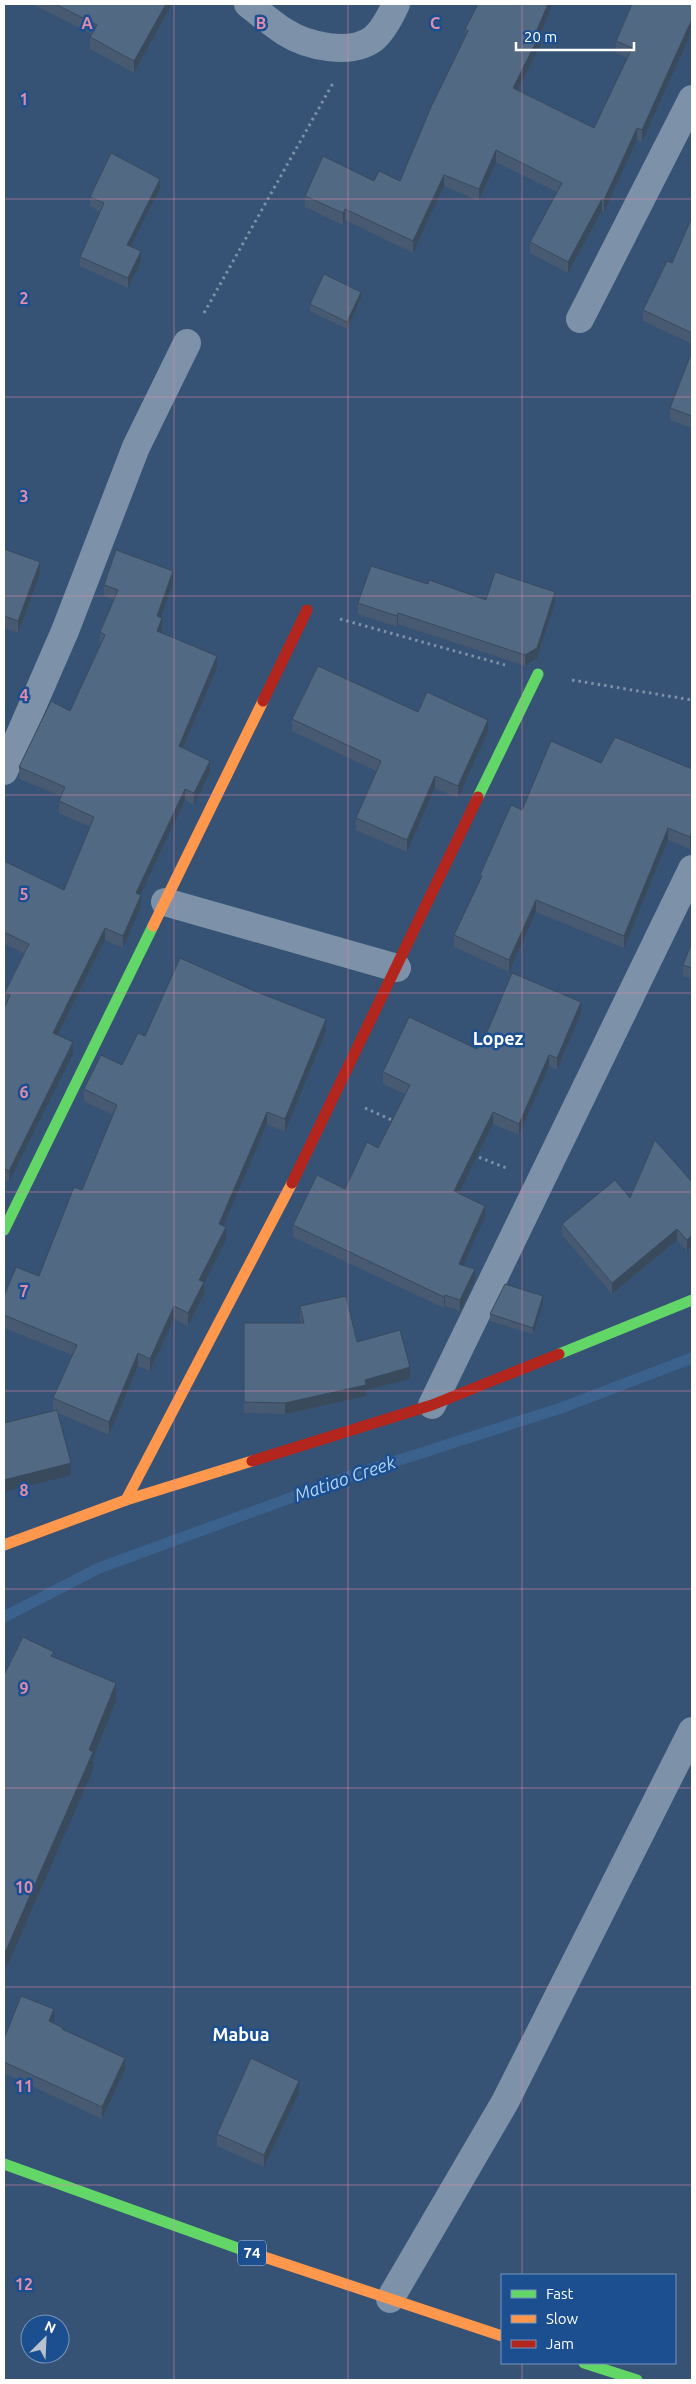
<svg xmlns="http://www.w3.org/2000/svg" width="696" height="2384" font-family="Ubuntu,sans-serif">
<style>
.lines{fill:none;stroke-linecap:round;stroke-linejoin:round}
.stream{stroke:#3b618d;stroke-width:11}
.path{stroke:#7d92a8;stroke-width:3;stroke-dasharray:2.5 4;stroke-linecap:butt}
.street{stroke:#7d92a8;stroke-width:28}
.fast{stroke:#63d668;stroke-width:11}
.slow{stroke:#ff974d;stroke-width:11}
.jam{stroke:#b3261e;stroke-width:11}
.wall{fill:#475a72}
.shaded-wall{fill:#394a5c}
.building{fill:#526984;stroke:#394a5c}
.grid{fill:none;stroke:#e08cad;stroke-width:1;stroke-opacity:0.55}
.labels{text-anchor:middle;stroke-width:5;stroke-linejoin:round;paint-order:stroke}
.shield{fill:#1b4f8f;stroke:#bbcadd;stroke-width:1}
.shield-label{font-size:15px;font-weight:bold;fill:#fff}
.neighbourhood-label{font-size:18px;font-weight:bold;fill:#fff;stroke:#1b4f8f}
.water-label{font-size:18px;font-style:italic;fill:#b5d3f5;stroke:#1b4f8f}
.grid-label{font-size:16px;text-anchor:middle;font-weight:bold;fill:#e08cad;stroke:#1b4f8f;stroke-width:5;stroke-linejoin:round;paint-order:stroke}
</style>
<rect width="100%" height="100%" fill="#365274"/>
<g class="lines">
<path class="stream" d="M4 1617 99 1568 353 1475 561 1408 692 1358"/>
<g class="path">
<path d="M204 313 333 83"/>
<path d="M340 619 505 665"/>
<path d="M572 680 692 700"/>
<path d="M365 1108 394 1121"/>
<path d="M473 1155 509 1169"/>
</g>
<g class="street">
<path d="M248 4C260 13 272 24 285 32 307 46 350 56 373 39 383 31 391 15 396 4"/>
<path d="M580 319 692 99"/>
<path d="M4 771 65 631 136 447 187 343"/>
<path d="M165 902 397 968"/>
<path d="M432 1405 692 869"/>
<path d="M390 2299 505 2102 692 1731"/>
</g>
<g class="fast">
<path d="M478 797 538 674"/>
<path d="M4 1230 153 926"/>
<path d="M559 1354 692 1300"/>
<path d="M4 2164 243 2250"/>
<path d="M584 2363 637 2380"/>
</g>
<g class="slow">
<path d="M153 926 263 701"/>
<path d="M126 1500 292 1183"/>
<path d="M4 1545 126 1500 252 1461"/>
<path d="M243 2250 502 2336"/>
</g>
<g class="jam">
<path d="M263 701 307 610"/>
<path d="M292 1183 478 797"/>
<path d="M252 1461 432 1405 559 1354"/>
</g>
</g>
<g class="wall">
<path d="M32 4H172L134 73 90 49V37L92 34Z"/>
<path d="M552 4V6L541 32V43L518 90 594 128 628 58 616 53V41L692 4V31L642 142 637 140 604 212 602 211 568 273 530 253V242L557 192 496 162 479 201 444 186 413 253 345 220 343 225 305 207V196L374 181H400L465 39V29Z"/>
<path d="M160 189 131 246 141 261 128 288 80 266V257L100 212 90 206V197Z"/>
<path d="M692 217V344L643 321V310L672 263Z"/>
<path d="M361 298 347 329 310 311V304Z"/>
<path d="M692 355V428L670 420V408Z"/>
<path d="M4 549 40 574 18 633 4 628Z"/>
<path d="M173 583 160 617 162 630 161 633 217 668 183 748 210 772 194 805 185 800 140 895 141 907 123 948 105 940 58 1035 73 1054 9 1182 4 1180V1009L6 1004H5V992L24 953 4 944V861L64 890 90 827 59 813V801L61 796 19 779V767L70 711 101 644H100V632L114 600 104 596V585Z"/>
<path d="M428 584 486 600 555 603 537 658 525 666 398 624 397 627 358 614V603Z"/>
<path d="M418 712 488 732 458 798 435 788 407 852 356 830V818L376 771 292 731V719Z"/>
<path d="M601 763 692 769 690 849 668 840 624 948 536 912 509 972 454 947V935L480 880V875L522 810Z"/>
<path d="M692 942V979L683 976V965Z"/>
<path d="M581 1013 557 1070 549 1066 519 1135 493 1124 458 1193 485 1217 463 1265 475 1280 460 1311 445 1306 444 1308 293 1237V1225L345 1189 378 1148 405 1094 383 1084V1072L477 1049 485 1037Z"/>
<path d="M326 1031 285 1132 267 1124 223 1226 226 1240 204 1284V1295L188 1326 174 1319 150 1371 138 1366 109 1435 58 1413 71 1475 53 1411V1398L72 1355 4 1328V1296L39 1276 82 1190 113 1115 84 1101V1089L122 1065 145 1036Z"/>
<path d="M692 1182V1246L687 1251 677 1240 612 1294 562 1235V1224L630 1198Z"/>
<path d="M543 1303 533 1334 490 1321V1314Z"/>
<path d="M300 1306 357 1342 410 1379 366 1390V1396L285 1414 244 1413V1323H301L300 1318Z"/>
<path d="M54 2021 53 2023 125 2069 102 2119 4 2073V2039Z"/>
<path d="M299 2093 264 2167 217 2146V2134Z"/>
</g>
<g class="shaded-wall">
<path d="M166 4H172L134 73V61Z"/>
<path d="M548 4H552V6L541 32V43L513 100V88Z"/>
<path d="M692 19V31L642 142V130Z"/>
<path d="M637 128V140L604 212V200Z"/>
<path d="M496 150V162L479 201V189Z"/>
<path d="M444 175V186L413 253V241Z"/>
<path d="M160 179V189L127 254V245Z"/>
<path d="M602 199V211L568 273V262Z"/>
<path d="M345 209V220L343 225V213Z"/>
<path d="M141 251V261L128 288V278Z"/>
<path d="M361 292V298L347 329V322Z"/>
<path d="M40 562V574L18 633V621Z"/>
<path d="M173 571V583L157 627V616Z"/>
<path d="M555 592V603L537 658 525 666V655Z"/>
<path d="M398 613V624L397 627V616Z"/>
<path d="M162 618V630L157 643V631Z"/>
<path d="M217 656V668L179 757V746Z"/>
<path d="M488 720V732L458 798V786Z"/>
<path d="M210 761V772L194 805V793Z"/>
<path d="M435 776V788L407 852V840Z"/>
<path d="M185 789V800L136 904V893Z"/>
<path d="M668 828V840L624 948V936Z"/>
<path d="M692 831V843L690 849V837Z"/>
<path d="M141 895V907L123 948V936Z"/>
<path d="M536 900V912L509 972V960Z"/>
<path d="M105 928V940L53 1045V1033Z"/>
<path d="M581 1002V1013L557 1070V1058Z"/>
<path d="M326 1019V1031L285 1132V1119Z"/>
<path d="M73 1042V1054L9 1182V1171Z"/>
<path d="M549 1055V1066L519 1135V1124Z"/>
<path d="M267 1112V1124L219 1236V1224Z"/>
<path d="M493 1112V1124L454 1203V1191Z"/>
<path d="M485 1206V1217L459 1275V1264Z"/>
<path d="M226 1227V1240L204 1284V1295L188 1326V1313L199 1280Z"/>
<path d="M677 1229V1240L612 1294V1283Z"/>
<path d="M692 1235V1246L687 1251V1240Z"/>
<path d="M475 1269V1280L460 1311V1300Z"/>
<path d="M445 1295V1306L444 1308V1297Z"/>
<path d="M543 1296V1303L533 1334V1328Z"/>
<path d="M174 1306V1319L150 1371V1359Z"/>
<path d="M138 1353V1366L109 1435V1422Z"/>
<path d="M410 1367V1379L366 1390V1396L285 1414V1403Z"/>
<path d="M71 1463V1475L4 1492V1480Z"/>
<path d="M116 1683V1701L93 1758V1770L4 1973V1955Z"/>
<path d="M54 2009V2021L49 2033V2021Z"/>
<path d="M125 2058V2069L102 2119V2107Z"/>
<path d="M299 2081V2093L264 2167V2155Z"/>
</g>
<g class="building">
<path d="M55 4H166L134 61 90 37 97 25Z"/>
<path d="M478 4H548L537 30 541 32 513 88 594 128 632 48 616 41 632 4H692V19L642 130 637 128 604 200 602 199 568 262 530 242 562 183 496 150 479 189 444 175 413 241 345 209 343 213 305 196 323 156 374 181 379 171 400 181 431 107 468 31 465 29Z"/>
<path d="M111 153 160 179 127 245 141 251 128 278 80 257 104 203 90 197Z"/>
<path d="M692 217V333L643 310 667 261 672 263Z"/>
<path d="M324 274 361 292 347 322 310 304Z"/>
<path d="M691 354 692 355V416L670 408Z"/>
<path d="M4 549 40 562 18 621 4 616Z"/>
<path d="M116 550 173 571 157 616 162 618 157 631 217 656 179 746 210 761 194 793 185 789 136 893 141 895 123 936 105 928 53 1033 73 1042 9 1171 4 1168V1009L10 995 5 992 29 944 4 932V861L64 890 94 817 59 801 65 787 19 767 51 701 70 711 105 635 100 632 118 590 104 585Z"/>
<path d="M371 566 428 584 429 580 486 600 495 572 555 592 537 648 525 655 398 613 397 616 358 603Z"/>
<path d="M318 666 418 712 427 692 488 720 458 786 435 776 407 840 356 818 381 761 292 719Z"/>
<path d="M615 737 692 769V831L690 837 668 828 624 936 536 900 509 960 454 935 482 876 480 875 511 805 522 810 551 741 601 763Z"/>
<path d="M692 942V968L683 965Z"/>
<path d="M180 958 252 990 326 1019 285 1119 267 1112 219 1224 226 1227 199 1280 204 1282 188 1313 174 1306 150 1359 138 1353 109 1422 53 1398 77 1345 4 1315V1296L16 1267 39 1276 74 1187 82 1190 117 1105 84 1089 101 1055 122 1065 138 1033 145 1036Z"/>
<path d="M512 973 581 1002 557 1058 549 1055 519 1124 493 1112 454 1191 485 1206 459 1264 475 1269 460 1300 445 1295 444 1297 293 1225 317 1175 345 1189 367 1142 378 1148 410 1085 383 1072 409 1017 477 1049 482 1036 485 1037Z"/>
<path d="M655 1140 692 1182V1235L687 1240 677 1229 612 1283 562 1224 615 1180 630 1198Z"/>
<path d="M505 1284 543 1296 533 1328 490 1314Z"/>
<path d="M346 1296 357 1342 400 1330 410 1367 365 1380 366 1385 285 1403 244 1402V1323H304L300 1306Z"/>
<path d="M57 1410 71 1463 4 1480V1423Z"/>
<path d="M23 1637 54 1652 51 1656 116 1683 89 1750 93 1752 4 1955V1675Z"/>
<path d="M21 1996 54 2009 49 2021 63 2028 62 2029 125 2058 102 2107 4 2062V2039Z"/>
<path d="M251 2058 299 2081 264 2155 217 2134Z"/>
</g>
<path class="grid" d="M174 4V2380M348 4V2380M522 4V2275M4 199H692M4 397H692M4 596H692M4 795H692M4 993H692M4 1192H692M4 1391H692M4 1589H692M4 1788H692M4 1987H692M4 2185H692M522 2363V2380"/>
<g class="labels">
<rect class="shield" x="238" y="2240.5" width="28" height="25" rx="4"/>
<g class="shield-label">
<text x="252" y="2258">74</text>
</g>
<g class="neighbourhood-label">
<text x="498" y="1045">Lopez</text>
<text x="241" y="2041">Mabua</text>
</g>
<g class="water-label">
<text transform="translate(345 1479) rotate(-19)" y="6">Matiao Creek</text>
</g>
</g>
<g class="grid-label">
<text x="87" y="29">A</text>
<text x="261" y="29">B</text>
<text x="435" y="29">C</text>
<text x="24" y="105">1</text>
<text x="24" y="304">2</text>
<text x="24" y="502">3</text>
<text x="24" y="701">4</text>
<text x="24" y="900">5</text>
<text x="24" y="1098">6</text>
<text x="24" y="1297">7</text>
<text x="24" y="1496">8</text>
<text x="24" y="1694">9</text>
<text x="24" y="1893">10</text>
<text x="24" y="2092">11</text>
<text x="24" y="2290">12</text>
</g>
<rect width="696" height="2384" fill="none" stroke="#ffffff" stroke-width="10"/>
<rect x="501" y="2274" width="175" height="90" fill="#1b4f8f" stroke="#7695bc"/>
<rect x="511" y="2290" width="25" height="8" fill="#63d668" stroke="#7695bc"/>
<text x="546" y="2299" font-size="15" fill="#ffffff">Fast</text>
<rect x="511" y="2315" width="25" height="8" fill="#ff974d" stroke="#7695bc"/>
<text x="546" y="2324" font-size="15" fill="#ffffff">Slow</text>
<rect x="511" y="2340" width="25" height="8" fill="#b3261e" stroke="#7695bc"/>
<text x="546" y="2349" font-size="15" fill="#ffffff">Jam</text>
<g transform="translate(45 2339) rotate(24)"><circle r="24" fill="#1b4f8f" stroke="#7695bc"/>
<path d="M0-4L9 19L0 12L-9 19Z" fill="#b9c2ce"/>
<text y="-8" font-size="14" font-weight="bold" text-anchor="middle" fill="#ffffff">N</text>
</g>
<path d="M516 42v8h118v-8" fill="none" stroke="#ffffff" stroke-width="2.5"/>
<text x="524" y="42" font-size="15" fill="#ffffff" stroke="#1b4f8f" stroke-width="4" paint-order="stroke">20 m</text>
</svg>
